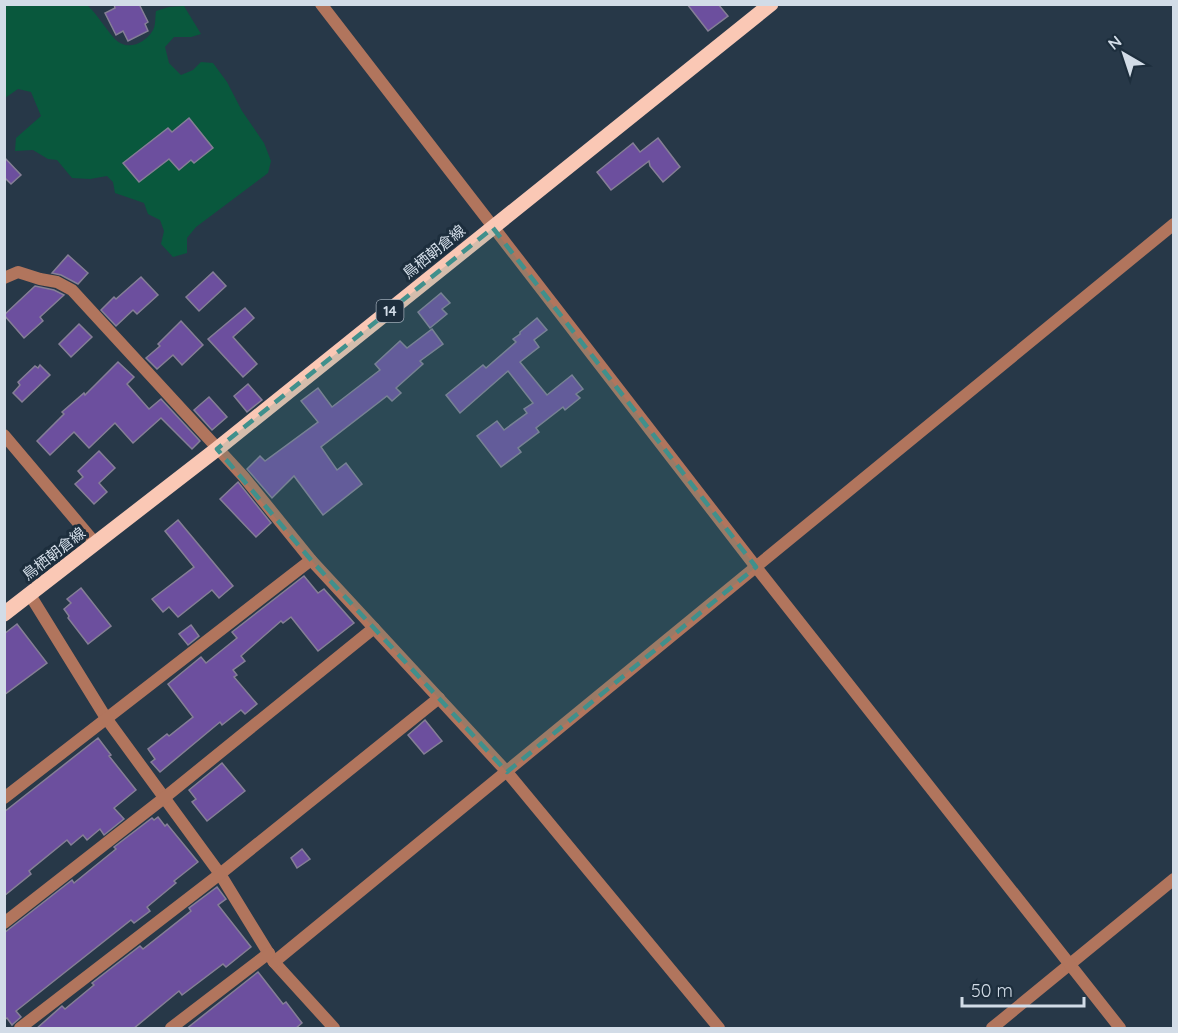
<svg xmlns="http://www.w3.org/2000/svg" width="1178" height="1033" font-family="Quicksand,'Noto Sans JP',sans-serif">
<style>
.green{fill:#09583d}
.building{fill:#6c4f9e;stroke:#857f96;stroke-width:1.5}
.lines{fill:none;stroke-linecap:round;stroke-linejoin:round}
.minor{stroke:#b1755d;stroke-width:12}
.tertiary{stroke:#b1755d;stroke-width:12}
.primary{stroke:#fac8b5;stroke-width:15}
.marked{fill:#40908c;fill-opacity:0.2;stroke:#40908c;stroke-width:4.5;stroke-dasharray:12 8;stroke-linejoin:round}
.labels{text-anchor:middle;stroke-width:6;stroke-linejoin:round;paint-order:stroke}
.shield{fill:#1d2e3d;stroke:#9ca8b4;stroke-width:1.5}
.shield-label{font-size:14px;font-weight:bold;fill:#d2dce7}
.street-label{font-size:15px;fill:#d2dce7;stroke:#1d2e3d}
</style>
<rect width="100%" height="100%" fill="#273848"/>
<path class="green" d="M5 5H87C98 15 104 27 114 38 126 52 145 44 153 30 156 25 155 17 156 11L169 7 184 6 201 34 191 37H174L165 47 169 63 181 75 193 70 201 62 213 63 227 82 242 111 264 143 271 161 268 173 196 227 187 238V253L173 257 161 244 164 231 160 220 148 214 144 203 115 193 113 182 107 176 90 179 72 178 57 160 48 159 33 150 15 151 16 138 41 116 31 92 18 89 5 98Z"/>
<g class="building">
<path d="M114 4H139L148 22 145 24 148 31 128 41 123 31 116 35 105 13 115 8Z"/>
<path d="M687 4H718L728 16 708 31Z"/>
<path d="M189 118 213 148 194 163 191 160 179 170 169 159 139 182 123 163 168 128 172 132Z"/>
<path d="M658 138 680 167 663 182 650 166 649 161 611 190 597 172 633 143 640 152Z"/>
<path d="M4 157 21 175 11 184 4 177Z"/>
<path d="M68 255 88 273 78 284 61 275 52 273Z"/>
<path d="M213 272 226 286 199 311 186 297Z"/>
<path d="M141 277 158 295 137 314 133 310 116 326 101 310 114 297 116 299Z"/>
<path d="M35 286 54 290 64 295 40 317 43 321 24 338 4 315Z"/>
<path d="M441 293 450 303 442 309 447 314 430 328 418 312Z"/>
<path d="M245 308 254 318 233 337 257 364 243 377 208 339Z"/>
<path d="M537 318 547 330 534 340 539 347 520 362 547 395 572 375 583 389 576 394 580 398 565 410 563 407 536 428 539 432 518 448 521 452 501 467 477 436 497 421 504 430 527 413 524 409 533 403 508 371 460 413 446 395 483 365 486 368 516 342 513 339 520 334V332Z"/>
<path d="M181 321 203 345 182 365 173 355 157 369 146 358 160 346 158 344Z"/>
<path d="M79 324 92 337 71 357 59 344Z"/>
<path d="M432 329 443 344 420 361 423 364 396 388 401 393 392 401 387 396 321 447 337 470 346 463 362 484 323 515 294 476 272 498 247 469 260 456 265 461 318 422 301 401 318 388 332 407 380 370 375 364 400 341 407 348Z"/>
<path d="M118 362 134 377 127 384 149 409 161 399 200 441 192 449 161 418 133 443 115 423 89 448 74 432 50 455 37 441 64 414 62 412 84 393 85 395Z"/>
<path d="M40 365 50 375 22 402 13 393 20 385 18 382 35 366 38 368Z"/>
<path d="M248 384 262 400 247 412 234 396Z"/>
<path d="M209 397 227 417 212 430 194 410Z"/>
<path d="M99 451 115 468 99 483 107 492 94 504 75 484 83 477 78 471Z"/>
<path d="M238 482 271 523 256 537 220 499Z"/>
<path d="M178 520 233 586 219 598 212 590 178 617 169 607 163 612 152 599 194 567 165 531Z"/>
<path d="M304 576 318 593 324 589 354 623 318 651 291 617 283 623 281 621 241 656 245 661 233 670 237 675 234 677 257 704 245 714 241 710 222 725 220 722 160 772 151 762 155 759 148 749 167 734 169 736 193 717 168 684 201 657 206 663 237 638 232 632Z"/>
<path d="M81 588 111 626 88 644 68 618 69 616 64 609 71 603 67 599Z"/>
<path d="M17 624 47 663 4 695V634Z"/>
<path d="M191 625 199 636 188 645 179 634Z"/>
<path d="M425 720 442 741 424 754 408 735Z"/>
<path d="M98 738 111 755 109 756 136 790 114 808 124 819 104 835 100 829 87 840 83 835 71 845 67 840 29 871 31 874 4 896V812Z"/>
<path d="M222 763 245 791 207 821 192 802 196 799 189 790Z"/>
<path d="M158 817 165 826 167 824 198 862 174 881 176 883 147 907 150 911 134 923 131 920 16 1011 21 1017 13 1024 12 1025 7 1018 4 1020V933L72 880 74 883 116 849 114 847 152 818 154 820Z"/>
<path d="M302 849 310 859 297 868 291 858Z"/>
<path d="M217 887 226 899 218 905 251 947 226 967 223 964 182 995 179 991 133 1029H36L62 1006 65 1009 94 985 92 983 140 946 143 949 191 911 189 908Z"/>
<path d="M258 972 283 1004 286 1002 302 1023 295 1029H186Z"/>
</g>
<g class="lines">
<g class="minor">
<path d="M4 278 18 272 40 279 57 282 72 290 243 476 311 560 507 772 719 1028"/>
<path d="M4 435 96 544"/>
<path d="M30 595 106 718 220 874 274 962 334 1028"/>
<path d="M4 798 311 560"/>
<path d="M4 923 164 798 374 628"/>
<path d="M274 962 1174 224"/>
<path d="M20 1028 220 874 439 698"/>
<path d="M171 1028 269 953"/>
<path d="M992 1028 1174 879"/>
</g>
<path class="tertiary" d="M321 4 756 567 1120 1028"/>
<path class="primary" d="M4 614 217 449 771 4"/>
</g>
<path class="marked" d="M493 228 756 567 507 772 311 560 217 449Z"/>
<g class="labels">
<rect class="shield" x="376.5" y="300" width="27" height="22" rx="4.5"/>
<g class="shield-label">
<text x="390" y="316">14</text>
</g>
<g class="street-label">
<text transform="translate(434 252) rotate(-39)" y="5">鳥栖朝倉線</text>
<text transform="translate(54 554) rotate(-38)" y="5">鳥栖朝倉線</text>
</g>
</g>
<rect width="1178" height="1033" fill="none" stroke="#d2dce7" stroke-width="12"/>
<g transform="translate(1124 54) rotate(321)" stroke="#1d2e3d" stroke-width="4.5" paint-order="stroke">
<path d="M0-4.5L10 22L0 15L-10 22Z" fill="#d2dce7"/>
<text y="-9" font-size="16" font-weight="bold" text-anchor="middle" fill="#d2dce7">N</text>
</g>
<path d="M962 997v9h122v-9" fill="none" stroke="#d2dce7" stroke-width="3"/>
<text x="971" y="997" font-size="18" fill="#d2dce7" stroke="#1d2e3d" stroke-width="4.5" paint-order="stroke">50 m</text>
</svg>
